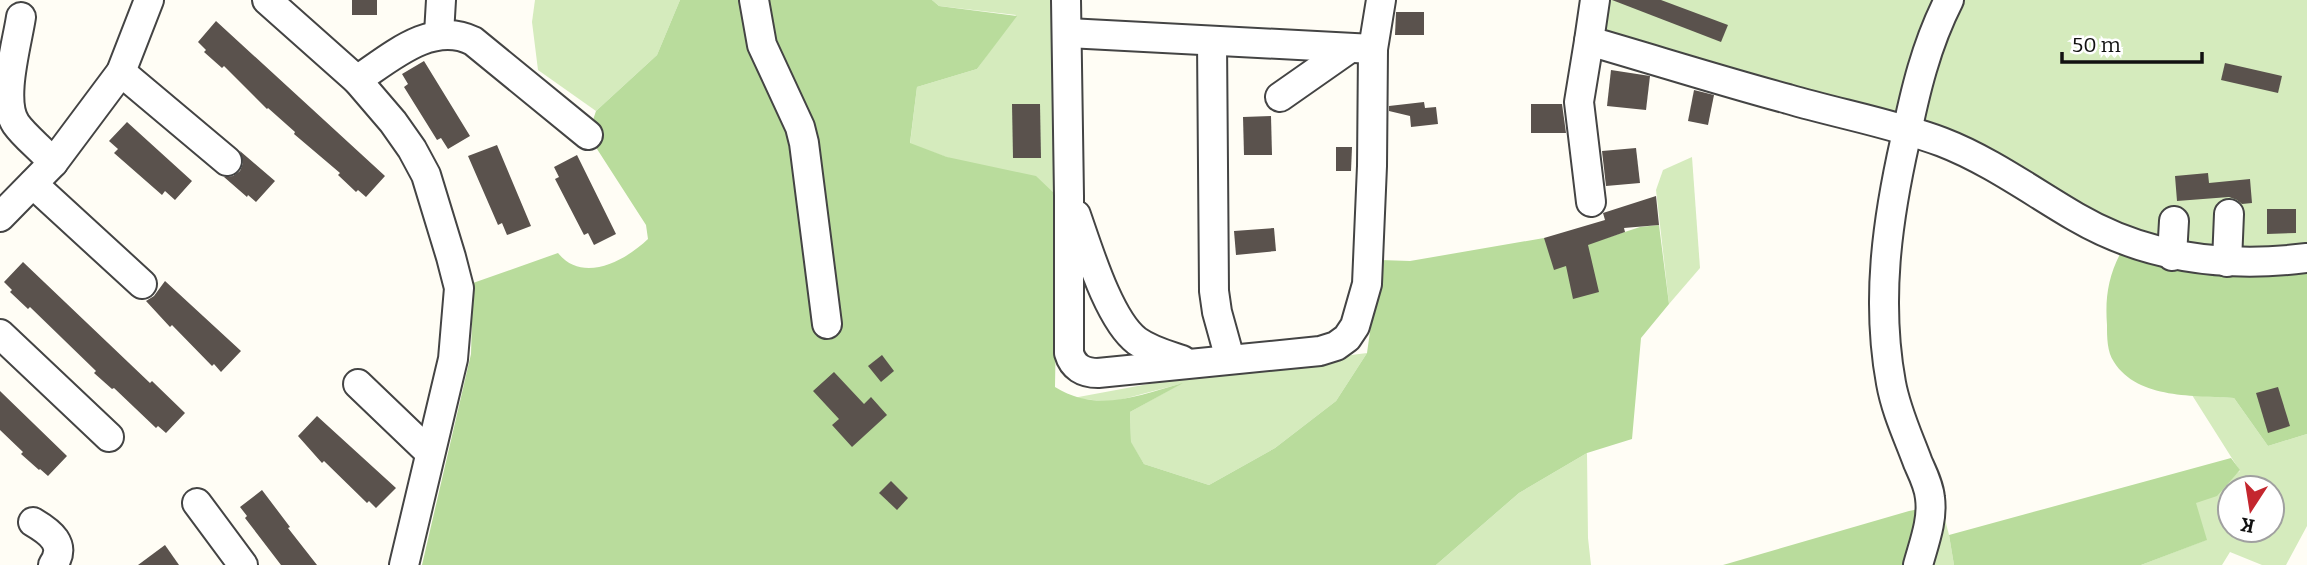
<svg xmlns="http://www.w3.org/2000/svg" width="2307" height="565" font-family="Bitter,serif">
<style>
.green{fill:#d5ebbd;fill-rule:evenodd}
.forest{fill:#b9dc9c}
.building{fill:#5a524d}
.lines{fill:none;stroke-linecap:round;stroke-linejoin:round}
.minor-casing{stroke:#444;stroke-width:32}
.minor{stroke:#fff;stroke-width:28}
</style>
<rect width="100%" height="100%" fill="#fffdf5"/>
<g class="green">
<path d="M535 0H680L657 55 596 111 538 70 532 22Z"/>
<path d="M932 0H1054L1058 197 910 144 917 87 977 69 1016 15 939 6Z"/>
<path d="M1603 0H2307V252L2238 254 2145 239 1847 106 1613 37 1599 25Z"/>
<path d="M1692 157 1700 268 1669 304 1656 190 1663 170Z"/>
<path d="M1367 353 1336 401 1275 448 1209 485 1144 464 1131 443 1130 412 1180 384 1112 402 1073 398 1197 375Z"/>
<path d="M2192 395 2234 398 2268 446 2307 434V526L2286 565H2262L2230 552 2222 565H2141L2206 540 2195 503 2240 471ZM2230 488H2272V530H2230Z"/>
<path d="M1587 453 1588 538 1591 565H1436L1519 493Z"/>
<path d="M1940 500 1949 535 1954 565H1926Z"/>
</g>
<g class="forest">
<path d="M680 0H932L939 6 1017 16 977 69 917 87 910 143 947 157 1036 176 1058 197 1055 387C1099 414 1138 395 1183 383L1130 412 1131 442 1144 464 1209 485 1275 448 1336 401 1367 353 1380 260 1410 261 1544 238 1570 250 1640 227 1659 225 1669 304 1641 338 1632 439 1587 453 1519 493 1436 565H422L471 354 473 283 558 253C583 284 625 261 648 239L646 225 588 135 596 111 657 55Z"/>
<path d="M2121 252 2163 267 2195 270 2307 268V434L2268 446 2234 398C2196 395 2138 400 2114 362 2107 352 2107 337 2107 325 2105 298 2108 277 2121 252Z"/>
<path d="M2231 458 2240 470 2217 496 2196 503 2207 540 2141 565H1954L1949 535Z"/>
<path d="M1924 508 1909 565H1723L1909 511Z"/>
</g>
<g class="building">
<rect x="352" y="0" width="25" height="15"/>
<path d="M1612 0H1661L1728 25 1721 42Z"/>
<path d="M1396 12H1424V35H1395Z"/>
<path d="M216 21 385 176 366 197 358 190 356 192 338 175 340 173 294 134 295 132 268 108 267 109 224 66 222 68 204 52 206 50 198 42Z"/>
<path d="M424 61 470 136 448 149 441 138 437 140 404 87 408 84 402 74Z"/>
<path d="M2225 63 2282 76 2278 93 2221 80Z"/>
<path d="M1611 70 1650 76 1646 110 1607 106Z"/>
<path d="M1694 90 1714 95 1708 125 1688 121Z"/>
<path d="M1424 102 1425 108 1436 107 1438 124 1411 127 1410 116 1389 111V106Z"/>
<path d="M1012 104H1040L1041 158H1013Z"/>
<path d="M1531 104H1562L1566 133H1531Z"/>
<path d="M1271 116 1272 155H1244L1243 117Z"/>
<path d="M127 122 192 181 175 200 165 191 162 195 114 153 118 149 109 141Z"/>
<path d="M497 145 531 226 507 235 502 223 498 225 468 156Z"/>
<path d="M1336 147H1352L1351 171H1336Z"/>
<path d="M1636 148 1640 183 1606 186 1602 151Z"/>
<path d="M240 151 275 181 256 202 248 195 247 197 224 177 233 176 240 171 243 163Z"/>
<path d="M577 155 616 234 594 245 588 233 584 235 555 179 559 177 554 167Z"/>
<path d="M2208 173 2209 183 2250 179 2252 203 2242 204 2237 200 2229 197 2177 201 2175 176Z"/>
<path d="M1656 196 1659 225 1624 228 1625 232 1588 245 1599 292 1573 299 1566 266 1554 270 1544 238 1605 220 1603 213Z"/>
<path d="M2267 209H2296V233L2267 234Z"/>
<path d="M1274 228 1276 251 1236 255 1234 231Z"/>
<path d="M23 262 150 383 152 381 185 413 166 433 158 426 156 428 114 388 112 389 94 373 96 371 30 307 28 309 10 292 12 290 4 282Z"/>
<path d="M165 281 241 351 221 372 214 364 212 366 172 325 170 327 146 301 154 296Z"/>
<path d="M882 355 894 371 881 382 868 366Z"/>
<path d="M834 372 864 404 871 397 887 415 852 447 832 425 839 419 813 391Z"/>
<path d="M2278 387 2290 426 2268 433 2256 393Z"/>
<path d="M0 391 67 456 48 476 40 469 39 470 21 454 23 452 0 430Z"/>
<path d="M317 416 396 488 376 508 369 501 367 503 324 461 322 463 298 436Z"/>
<path d="M891 481 908 498 897 510 879 493Z"/>
<path d="M262 490 290 527 288 528 317 565H281L245 518 247 516 240 507Z"/>
<path d="M165 545 179 565H138Z"/>
</g>
<g class="lines">
<g class="minor-casing">
<g id="minor">
<path d="M267 0 357 80 393 122 412 149 426 175 451 257 459 288 453 359 404 565"/>
<path d="M754 0 762 45 800 127 804 143 827 324"/>
<path d="M1066 0 1069 196V353C1073 367 1083 373 1098 373L1320 351 1336 346 1347 338 1355 326 1367 284 1372 166 1373 49 1381 0"/>
<path d="M1595 0 1589 41C1655 60 1721 81 1788 99 1839 114 1891 123 1942 142 1989 160 2033 192 2076 217 2148 259 2226 268 2307 258"/>
<path d="M21 17C17 44 0 101 16 124 26 138 42 149 53 163"/>
<path d="M1068 33 1373 49"/>
<path d="M439 34 441 0"/>
<path d="M1212 41 1214 291 1217 312 1230 359"/>
<path d="M1589 41 1579 102 1591 202"/>
<path d="M121 72 227 161"/>
<path d="M357 80C390 58 432 20 473 41L588 135"/>
<path d="M1280 97 1350 48"/>
<path d="M33 184 142 284"/>
<path d="M1076 215C1088 249 1109 320 1137 341 1151 351 1167 355 1182 360"/>
<path d="M0 217 53 163 121 72 149 0"/>
<path d="M2172 256 2174 221"/>
<path d="M2227 262 2229 214"/>
<path d="M0 334 109 437"/>
<path d="M358 384 430 453"/>
<path d="M197 503 243 565"/>
<path d="M33 522C50 532 67 544 53 565"/>
<path d="M1918 565C1924 543 1933 520 1930 498 1929 486 1923 474 1918 463 1908 436 1896 411 1891 383 1876 301 1887 221 1905 141 1915 92 1926 45 1949 0"/>
</g>
</g>
<use href="#minor" class="minor"/>
</g>
<g transform="translate(2251 509) rotate(192)"><circle r="33" fill="#ffffff" stroke="#a0a0a0" stroke-width="2"/>
<path d="M0-5L12 26L0 18L-12 26Z" fill="#c4262e"/>
<text y="-10" font-size="19" font-weight="bold" text-anchor="middle" fill="#111111">K</text>
</g>
<path d="M2062 52v10h140v-10" fill="none" stroke="#111111" stroke-width="3.5"/>
<text x="2072" y="52" font-size="21" fill="#111111" stroke="#ffffff" stroke-width="5" paint-order="stroke">50 m</text>
</svg>
